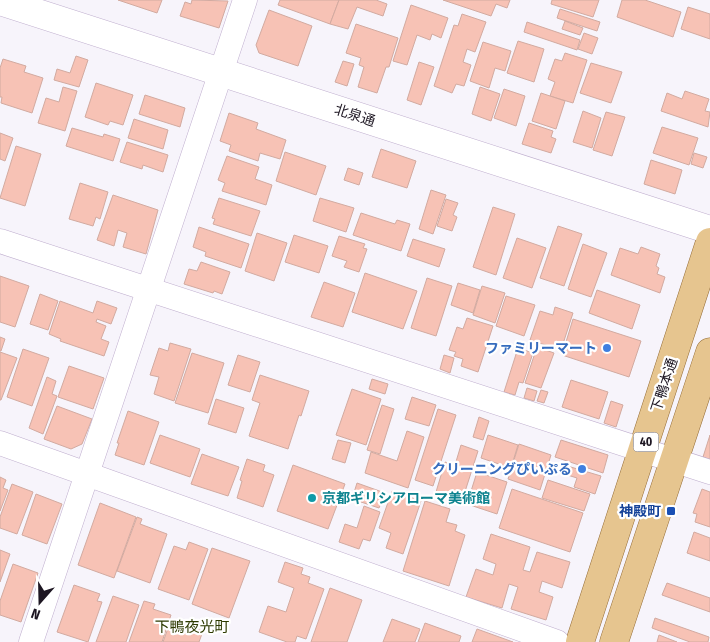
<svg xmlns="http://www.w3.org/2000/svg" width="710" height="642" font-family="'Fira Sans Condensed','Noto Sans JP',sans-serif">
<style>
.building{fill:#f7c2b5;stroke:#d2aaa0}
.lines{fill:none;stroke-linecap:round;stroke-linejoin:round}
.minor-casing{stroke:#bfaece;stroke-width:25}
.tertiary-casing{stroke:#bfaece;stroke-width:29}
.primary-casing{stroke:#956e39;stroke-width:29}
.minor{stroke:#fff;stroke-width:24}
.tertiary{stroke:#fff;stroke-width:28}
.primary{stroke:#e6c58f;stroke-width:28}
.shop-dot{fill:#3f7fe0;stroke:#fff;stroke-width:2}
.culture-dot{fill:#0f9aa8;stroke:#fff;stroke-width:2}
.transit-dot{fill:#1a4fb4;stroke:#fff;stroke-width:2}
.labels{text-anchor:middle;stroke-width:4.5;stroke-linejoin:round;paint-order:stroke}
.shield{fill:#fff;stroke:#615c64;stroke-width:1}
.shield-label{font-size:12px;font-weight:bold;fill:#1d1622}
.street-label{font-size:14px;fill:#1d1622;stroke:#fff}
.shop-label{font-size:14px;font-weight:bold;fill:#366cbe;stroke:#fff;text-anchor:end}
.culture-label{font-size:14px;font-weight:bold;fill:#0d838f;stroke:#fff;text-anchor:start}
.transit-label{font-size:14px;font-weight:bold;fill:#164399;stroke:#fff;text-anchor:end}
.neighbourhood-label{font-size:15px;fill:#2d3a00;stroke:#fff}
</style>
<rect width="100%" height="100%" fill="#f7f4fb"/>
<g class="building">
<path d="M118 0H162L157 13Z"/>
<path d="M192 0 228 1 219 28 180 16 185 2 191 4Z"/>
<path d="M280 0H339L330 24 278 5Z"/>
<path d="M339 0H376L387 4 383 16 357 7 348 29 330 24Z"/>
<path d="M443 0H510L507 8 496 4 491 16Z"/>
<path d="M552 0H599L593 17 551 4Z"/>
<path d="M622 0H645L681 12 673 37 617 17Z"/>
<path d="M411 5 448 18 441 38 432 34 430 40 417 35 407 65 393 61Z"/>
<path d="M688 7 710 14V39L681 29Z"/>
<path d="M560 9 600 22 597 31 557 18Z"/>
<path d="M269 10 312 26 298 66 259 53 256 45Z"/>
<path d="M462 14 486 22 475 52 467 49 463 62 471 65 464 86 456 84 452 93 434 86 454 25 458 26Z"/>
<path d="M565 21 583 28 580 35 562 29Z"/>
<path d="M527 22 580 40 577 50 524 32Z"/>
<path d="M356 24 398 38 389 67H386L377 93 358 87 364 67 359 65 361 58 346 53Z"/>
<path d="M584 33 598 38 592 54 578 49Z"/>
<path d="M518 41 544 49 534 82 507 73Z"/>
<path d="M483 42 511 51 505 71 495 68 489 88 470 81Z"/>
<path d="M565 53 587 60 573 103 550 96 555 82 548 79 555 59 562 61Z"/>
<path d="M76 56 88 60 79 87 54 80 57 69 70 73Z"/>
<path d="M3 59 26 66 24 72 43 78 32 113 1 103 2 97H0V68Z"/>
<path d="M343 61 354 64 347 86 335 82Z"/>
<path d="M419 62 434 67 421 105 407 100Z"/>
<path d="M591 63 622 72 611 103 580 93Z"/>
<path d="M96 83 133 95 123 125 110 121 108 125 85 117Z"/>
<path d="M63 87 77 91 65 131 38 123 46 98 59 102Z"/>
<path d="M480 87 500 94 491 121 472 114Z"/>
<path d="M504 89 525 96 516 126 494 118Z"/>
<path d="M685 91 709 99 705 111 710 112 708 127 661 111 667 93 682 99Z"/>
<path d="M541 93 565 101 556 129 532 121Z"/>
<path d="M145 95 185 108 180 127 139 114Z"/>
<path d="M583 111 601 118 592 148 573 142Z"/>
<path d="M606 112 625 117 612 156 593 150Z"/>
<path d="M229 113 258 123 256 129 286 140 280 159 260 153 258 161 229 151 231 145 220 141Z"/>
<path d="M134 119 168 130 163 149 128 138Z"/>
<path d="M529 123 553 131 551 137 556 139 551 153 522 144Z"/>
<path d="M662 127 698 138 689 165 653 153Z"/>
<path d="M72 128 103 137 104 134 120 139 113 161 66 146Z"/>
<path d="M0 133 13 138 5 161 0 159Z"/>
<path d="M127 142 168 155 163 172 143 165 142 169 120 162Z"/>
<path d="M16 146 41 154 25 206 0 198Z"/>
<path d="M381 149 416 161 407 188 372 177Z"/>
<path d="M285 152 326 166 316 195 276 181Z"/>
<path d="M694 153 707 157 703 168 691 164Z"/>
<path d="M227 156 259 167 255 179 272 185 266 205 222 191 225 183 218 180Z"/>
<path d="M651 160 682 170 675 194 644 184Z"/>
<path d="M348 168 363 173 359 185 344 180Z"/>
<path d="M80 183 108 192 100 219 96 217 93 226 69 219Z"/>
<path d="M431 190 446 195 433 234 419 229Z"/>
<path d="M113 195 158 210 146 254 123 247 127 233 118 230 114 246 97 240Z"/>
<path d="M219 198 260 211 251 236 213 224 215 219 212 218Z"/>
<path d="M320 198 354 208 346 232 313 221Z"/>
<path d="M446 199 458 203 453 215 457 217 452 231 437 226Z"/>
<path d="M493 207 515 214 496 275 473 267Z"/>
<path d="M361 213 395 224 397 220 410 224 401 251 353 235Z"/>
<path d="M558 226 582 234 564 286 540 278Z"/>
<path d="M199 227 249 244 241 268 205 256 206 252 193 247Z"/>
<path d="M257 233 287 243 274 281 245 271Z"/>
<path d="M294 235 328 246 319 273 285 262Z"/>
<path d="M339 236 365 244 363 248 367 249 359 272 344 267 347 261 332 256Z"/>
<path d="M517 238 546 248 532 288 503 278Z"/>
<path d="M413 239 445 249 439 267 407 256Z"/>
<path d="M583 244 607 253 591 297 568 289Z"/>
<path d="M641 247 660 254 656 266 659 268 657 274 665 277 660 293 611 275 620 248 638 254Z"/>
<path d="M201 262 230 272 222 294 214 291 213 293 184 284 189 269 197 271Z"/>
<path d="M365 273 417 291 403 329 352 312Z"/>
<path d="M0 276 29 286 15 327 0 322Z"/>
<path d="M427 278 452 286 436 336 411 328Z"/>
<path d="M324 282 355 293 343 327 311 317Z"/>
<path d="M458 283 480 290 473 313 451 305Z"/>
<path d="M482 286 505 293 495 323 473 315Z"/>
<path d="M597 290 640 305 632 329 589 313Z"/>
<path d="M40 294 58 301 48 330 30 324Z"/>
<path d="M506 296 535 305 524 336 496 326Z"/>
<path d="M60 301 93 313 97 301 117 308 111 324 97 319 96 322 106 326 101 339 109 342 104 356 60 341 61 339 49 334Z"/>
<path d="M555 307 573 313 561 350 530 340 540 311 553 315Z"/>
<path d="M467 318 493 326 478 372 461 366 463 359 454 356 456 352 449 350 457 327 463 329Z"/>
<path d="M573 319 641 341 629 377 562 355Z"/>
<path d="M0 337 5 339 1 351H0Z"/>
<path d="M170 343 191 349 174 401 154 394 159 377 150 375 159 348 168 351Z"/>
<path d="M537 347 554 353 541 388 525 383Z"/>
<path d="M518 348 533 353 523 383 519 382 515 395 504 392Z"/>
<path d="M23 349 49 358 32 406 7 397Z"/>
<path d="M0 352 17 358 1 400H0Z"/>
<path d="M192 353 224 363 208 413 175 403Z"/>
<path d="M238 355 260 362 250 392 228 385Z"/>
<path d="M444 355 454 358 450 373 440 369Z"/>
<path d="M69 366 104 378 93 409 58 397Z"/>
<path d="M260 375 309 391 301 416 299 415 288 449 249 436 260 403 252 400Z"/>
<path d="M47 377 56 381 52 394 57 396 43 434 29 428Z"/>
<path d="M372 379 388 384 385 394 369 389Z"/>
<path d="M571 380 608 392 599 419 562 407Z"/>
<path d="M527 388 537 391 534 401 524 398Z"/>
<path d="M352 389 381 399 366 445 336 435Z"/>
<path d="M541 390 548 392 544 403 537 401Z"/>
<path d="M412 397 436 405 429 426 405 419Z"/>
<path d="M216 399 244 408 236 433 208 424Z"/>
<path d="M611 401 623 405 616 427 604 423Z"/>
<path d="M382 405 394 409 380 454 367 450Z"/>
<path d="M57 406 92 419 82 444 71 449 44 439Z"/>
<path d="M438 409 456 415 433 486 415 480Z"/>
<path d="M128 411 159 422 144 465 115 455 119 443H117Z"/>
<path d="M479 417 489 421 483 440 473 437Z"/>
<path d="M407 431 424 437 408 488 365 473 371 452 397 461Z"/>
<path d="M160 435 200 449 190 477 150 463Z"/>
<path d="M488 435 518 445 511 468 481 458Z"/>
<path d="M710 435V460L703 457Z"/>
<path d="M338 440 351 443 345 463 332 459Z"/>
<path d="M561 440 608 455 603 473 555 457Z"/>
<path d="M519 444 551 455 540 490 508 479Z"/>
<path d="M461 445 478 451 462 501 436 492 445 462 455 465Z"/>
<path d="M202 454 239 467 228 496 191 484Z"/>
<path d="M247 459 265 465 263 471 274 475 263 507 237 498 242 481 240 480Z"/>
<path d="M293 465 345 484 328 529 277 511Z"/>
<path d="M564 465 601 476 595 494 574 487 577 478 561 473Z"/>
<path d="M477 472 507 482 497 514 467 504Z"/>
<path d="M0 477 6 480 3 488 8 490 0 511Z"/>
<path d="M548 480 590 494 584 511 542 498Z"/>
<path d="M357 483 385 493 379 508 352 499Z"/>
<path d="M12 484 33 492 17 534 0 528V517Z"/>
<path d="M512 489 583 513 570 552 499 528Z"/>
<path d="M702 489 710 492V527L695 522 697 514 693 513Z"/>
<path d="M392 491 421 501 403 554 386 548 391 533 379 528Z"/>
<path d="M36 494 62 504 47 544 22 535Z"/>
<path d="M425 501 450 509 446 522 457 525 455 531 465 535 449 586 403 571Z"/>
<path d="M100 503 136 517 114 578 78 565Z"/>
<path d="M364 506 380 512 370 541 363 539 359 549 339 542 345 524 357 528Z"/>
<path d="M137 517 142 519 140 524 167 534 150 583 117 571Z"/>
<path d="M694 532 710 538V561L687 553Z"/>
<path d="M491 534 530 547 523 570 530 572 537 552 570 562 562 588 542 581 539 592 553 597 546 620 511 609 518 587 509 584 502 608 466 597 476 569 493 575 496 564 483 559Z"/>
<path d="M189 542 208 549 189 600 158 589 174 546 186 550Z"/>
<path d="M212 548 250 561 229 618 192 604Z"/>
<path d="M0 550 10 554 0 582Z"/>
<path d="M285 562 303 568 301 574 310 577 308 583 324 589 306 639 297 636 295 642H287L259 632 268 606 286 612 294 588 278 582Z"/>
<path d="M13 564 38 573 21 622 0 615V601Z"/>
<path d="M667 583 710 598V612L662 595Z"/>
<path d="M74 585 100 594 97 601 102 602 88 642 57 632Z"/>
<path d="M330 588 362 600 347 642H311Z"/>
<path d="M113 596 139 605 126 642H96Z"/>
<path d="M144 601 155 604 153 609 171 615 162 642H129Z"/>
<path d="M655 618 709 637 708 642H690L652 628Z"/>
<path d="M392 619 420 629 415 642H383Z"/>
<path d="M171 620 203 631 199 642H163Z"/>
<path d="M425 623 461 636 459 642H418Z"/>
<path d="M477 629 513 642H472Z"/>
<path d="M659 635 677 642H657Z"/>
</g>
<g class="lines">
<g class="minor-casing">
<g id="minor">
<path d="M0 241 710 472"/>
<path d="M0 443 557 642"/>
<path d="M31 642 245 0"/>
</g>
</g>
<g class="tertiary-casing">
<path id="tertiary" d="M0 1 710 230"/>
</g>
<g class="primary-casing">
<g id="primary">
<path d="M580 642 710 242"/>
<path d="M614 642 710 352"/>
</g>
</g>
<use href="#minor" class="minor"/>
<use href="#tertiary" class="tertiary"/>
<use href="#primary" class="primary"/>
</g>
<g class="shop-dot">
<circle cx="607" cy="348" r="5"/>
<circle cx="582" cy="469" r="5"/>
</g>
<circle class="culture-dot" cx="312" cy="498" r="5"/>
<rect class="transit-dot" x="666" y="506" width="10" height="10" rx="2.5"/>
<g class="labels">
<rect class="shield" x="633.5" y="432.5" width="25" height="19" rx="4"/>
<g class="shield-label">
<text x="646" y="446">40</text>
</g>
<g class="street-label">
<text transform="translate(355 115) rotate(18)" y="5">北泉通</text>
<text transform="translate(664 385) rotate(-72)" y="5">下鴨本通</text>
</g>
<g class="shop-label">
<text x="597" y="353">ファミリーマート</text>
<text x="572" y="474">クリーニングぴいぷる</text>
</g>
<g class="culture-label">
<text x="322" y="503">京都ギリシアローマ美術館</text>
</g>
<g class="transit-label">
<text x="661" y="516">神殿町</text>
</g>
<g class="neighbourhood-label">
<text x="192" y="632">下鴨夜光町</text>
</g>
</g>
<g transform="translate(40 602) rotate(200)" stroke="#ffffff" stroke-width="4" paint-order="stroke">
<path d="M0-4L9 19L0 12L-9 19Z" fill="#1d1622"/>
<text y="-8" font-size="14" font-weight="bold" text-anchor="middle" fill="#1d1622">N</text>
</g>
</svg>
